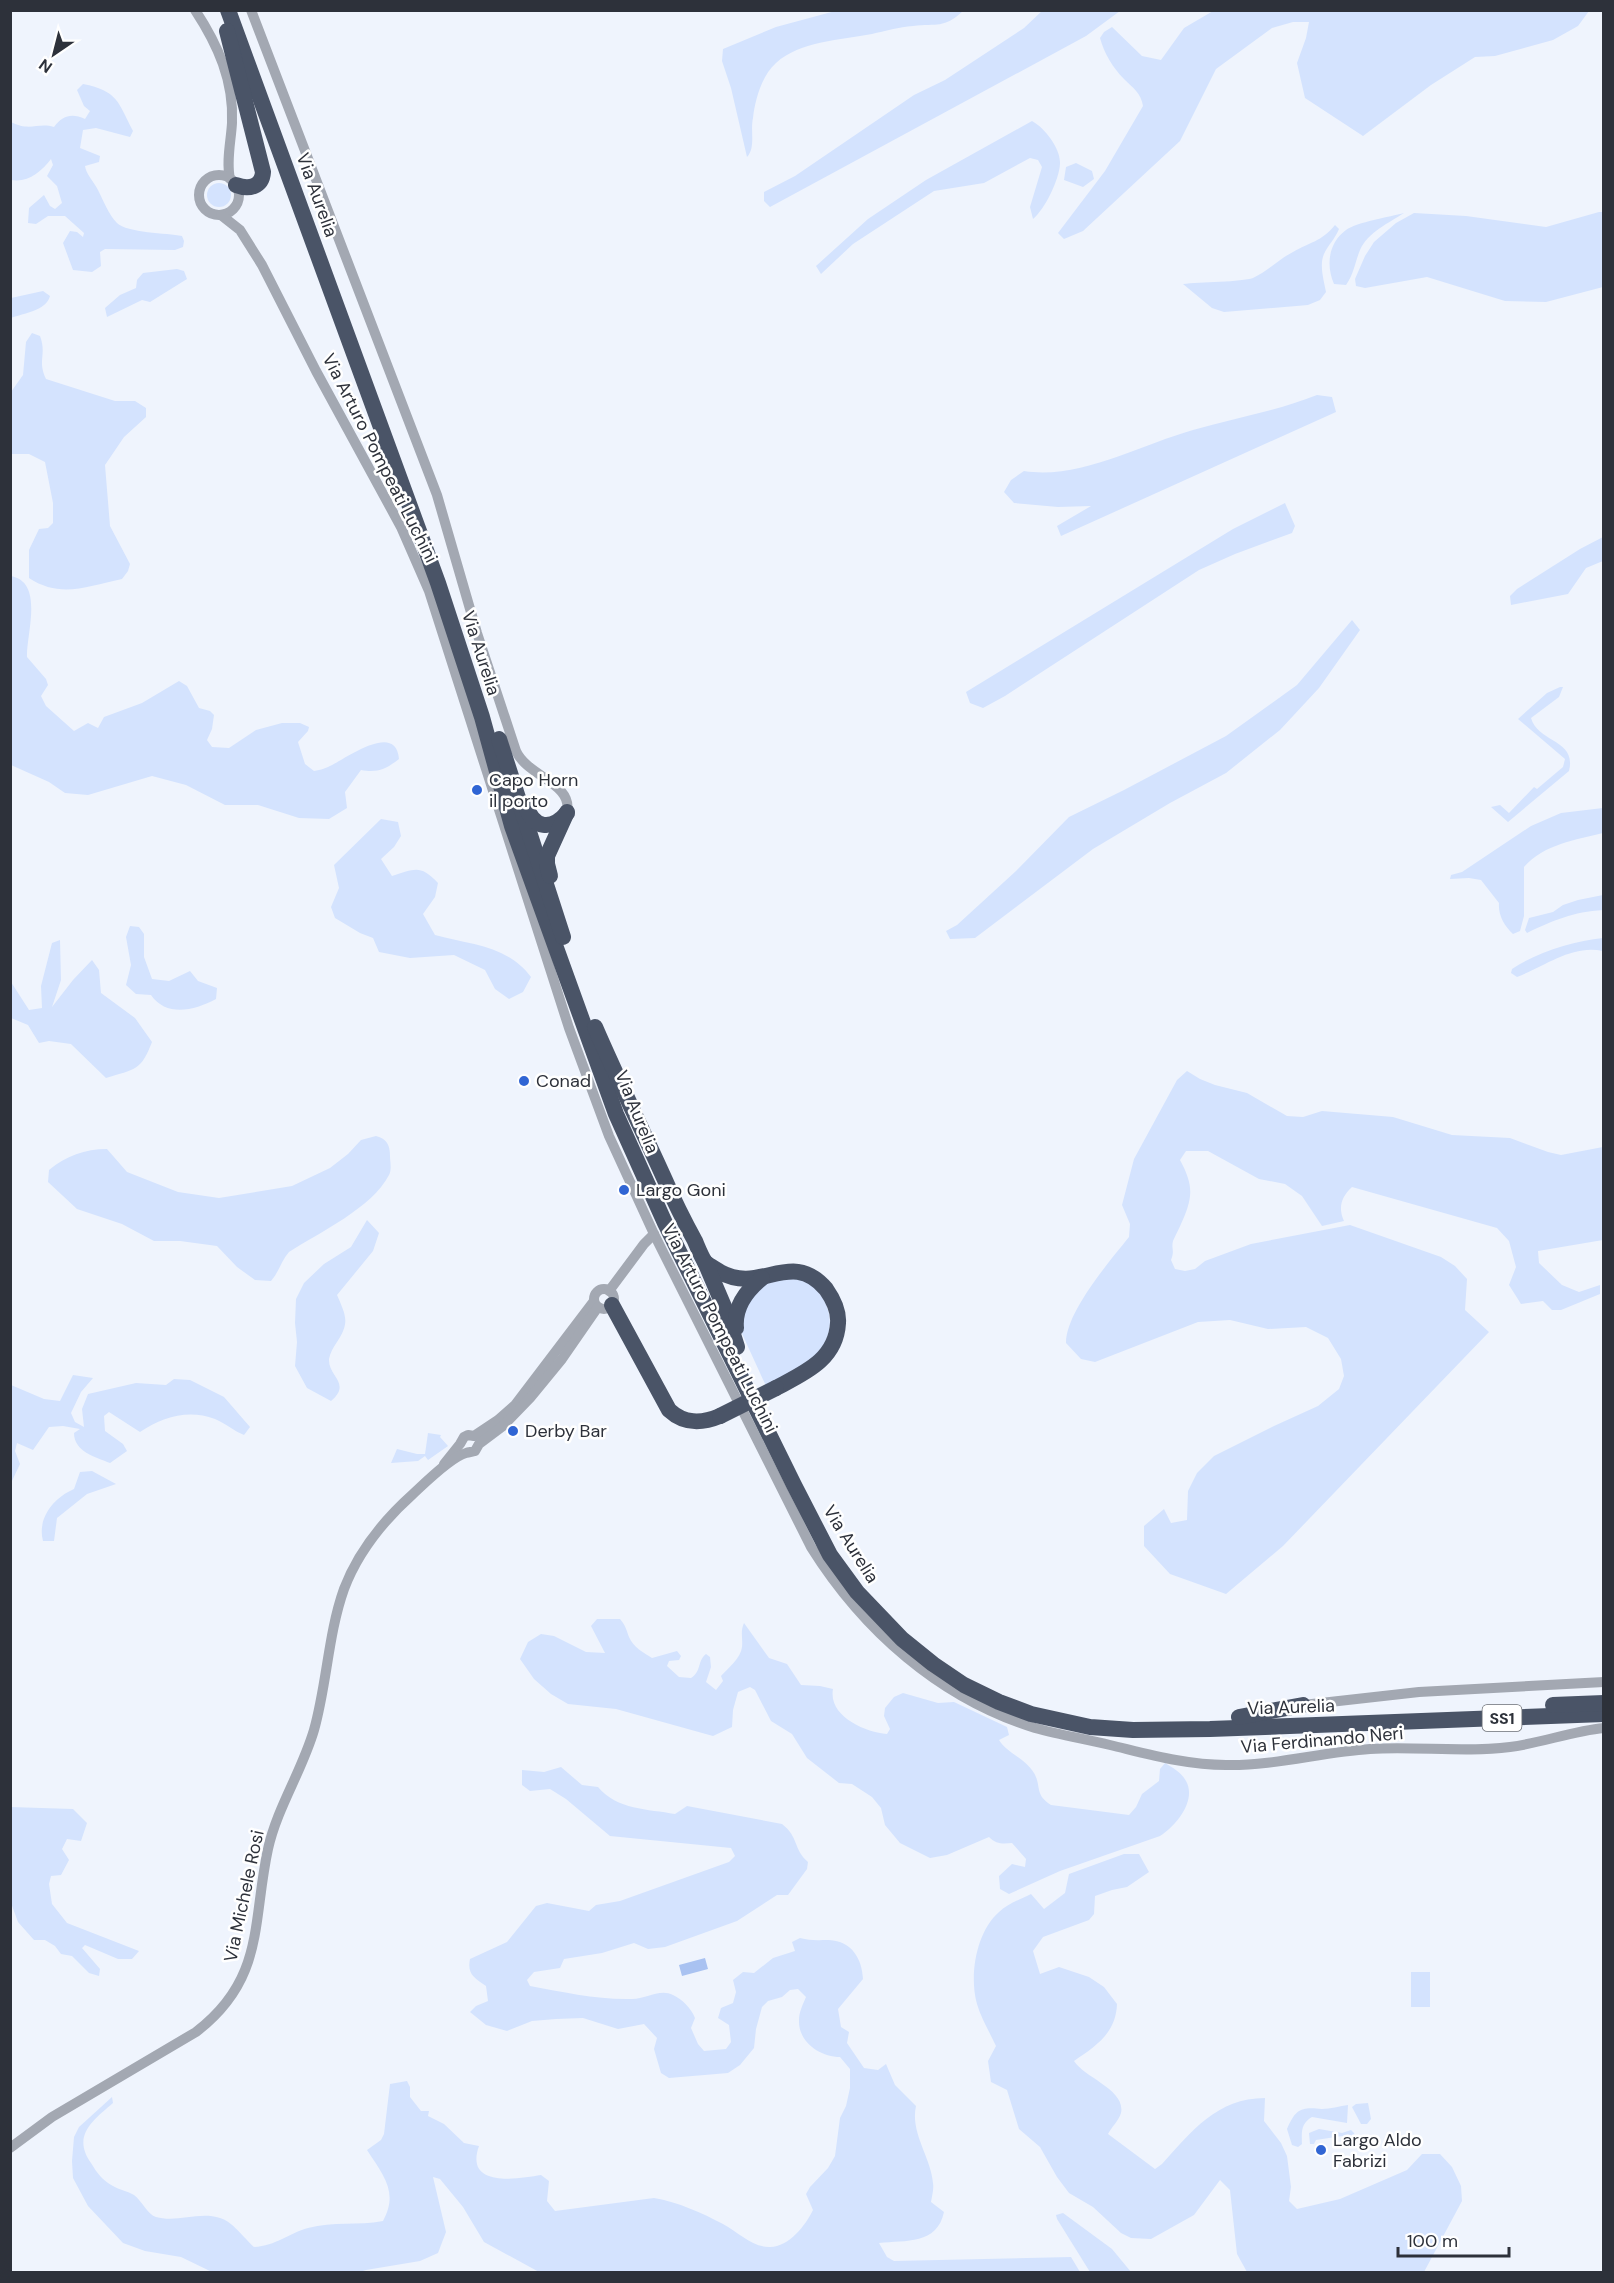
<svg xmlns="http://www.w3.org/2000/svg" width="1614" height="2283" font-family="'DM Sans',sans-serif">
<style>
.green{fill:#d4e3fe}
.water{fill:#a9c2f1}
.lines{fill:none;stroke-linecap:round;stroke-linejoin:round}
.minor{stroke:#a3a8b2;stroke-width:10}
.highway{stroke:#4a5467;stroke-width:16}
.highway-bridge{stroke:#4a5467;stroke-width:16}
.poi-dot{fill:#3065d4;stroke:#fff;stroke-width:2}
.labels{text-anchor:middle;stroke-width:5;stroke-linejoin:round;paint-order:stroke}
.shield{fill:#fff;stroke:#6c6f75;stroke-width:1.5}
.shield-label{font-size:16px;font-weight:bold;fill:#2d313a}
.street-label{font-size:18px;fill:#2d313a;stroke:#fff}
.poi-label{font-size:18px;fill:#2d313a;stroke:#fff;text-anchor:start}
</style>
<rect width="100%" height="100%" fill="#eff4fd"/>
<g class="green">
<path d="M839 10 963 11C944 29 937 23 913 26 899 27 885 31 872 34 841 40 800 41 776 63 762 75 755 100 753 118 750 131 756 147 747 157L731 88 722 61 723 49 776 27Z"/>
<path d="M1043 10 1120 11 1086 36 770 207 764 201V192L795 176 914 95 945 80 1024 28Z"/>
<path d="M1213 11V10L1589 11 1578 26 1553 40 1495 56 1475 57 1431 85 1363 136 1305 98 1297 63 1306 38 1309 22H1293L1272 28 1216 69 1180 141 1083 231 1064 239 1058 233 1105 171 1143 106C1141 93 1133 88 1124 79 1113 68 1104 53 1100 38L1104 32 1112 27 1142 56 1161 60 1184 28Z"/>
<path d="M83 84C118 91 118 102 133 131L130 137 96 128 83 130 80 148 100 156 99 162 85 166C86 174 94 182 98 190 103 200 109 215 117 223 127 233 167 233 182 236L184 241 183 247 175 250 105 249 100 252 101 266 92 272 73 270 63 243 70 231 77 232 83 237 84 233 65 216H48L36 224 28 223 29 208 44 195 50 206 55 209 62 203 57 186 47 176 53 165 51 159C41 172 28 183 11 180V122C30 132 38 122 54 127 63 115 72 113 85 119L90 111 84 106 77 90Z"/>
<path d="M1032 121C1045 128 1061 149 1060 164 1059 180 1045 209 1033 219L1030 207 1042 167 1038 160 1030 158 984 183 934 191 853 244 821 274 816 266 868 219 926 180Z"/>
<path d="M1076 163 1092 171 1094 179 1083 187 1064 180 1066 167Z"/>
<circle cx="219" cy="195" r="12"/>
<path d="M1599 212H1603V287L1546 302 1505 301 1427 277 1365 288 1356 286 1355 279 1365 256 1374 242 1396 223 1414 213 1466 216 1546 227Z"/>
<path d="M1404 213C1389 223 1368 232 1360 250 1355 262 1354 274 1346 285L1334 284C1326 266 1328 243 1346 230 1357 222 1390 217 1404 213Z"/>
<path d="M1335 225 1339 229C1335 239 1328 245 1324 254 1319 265 1324 281 1326 292L1320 300 1308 305 1224 312 1212 308 1183 284C1199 282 1242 282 1253 278 1268 271 1279 259 1293 252 1310 242 1321 242 1335 225Z"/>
<path d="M177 269 184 271 187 279 150 302 142 300 107 317 105 308 120 295 136 288 137 280 143 273Z"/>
<path d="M43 291 50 296C46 311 24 313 11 318V298Z"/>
<path d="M32 333 40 336C47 355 37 360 46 379L115 401H135L146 408V417L124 437 105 465 110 526 130 564 128 571 122 579C87 586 61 599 29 578V550L39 529 48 528 53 523V503L45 462 29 454H11V392L23 375 26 342Z"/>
<path d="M1317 395 1332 397 1336 412 1061 536 1057 526 1091 506 1058 507 1014 503 1004 492 1011 480 1024 471C1079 480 1140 445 1193 430 1234 418 1277 411 1317 395Z"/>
<path d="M1285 503 1295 526 1292 533 1235 554 1199 570 1005 696 983 708 970 703 966 692 1233 529Z"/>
<path d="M1603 537V561L1586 568 1568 594 1511 605 1510 596 1517 589 1580 549Z"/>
<path d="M10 576C45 581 26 635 27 657L46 679 48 685 41 696 46 706 74 731 88 723 98 728 104 717 142 703 179 681 187 686 199 708 210 711 214 715 212 729 207 740 212 747 229 748 256 730 282 723H300L309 727 308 731 298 742 305 764 314 771C319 770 324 769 328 767 344 760 396 720 399 759 386 769 378 773 361 770L345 792 347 808 329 819 299 818 258 805H225L186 785 152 776 88 795 65 793 49 782 11 765Z"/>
<path d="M1352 620 1360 630 1319 688 1280 730 1226 773 1170 803 1093 849 975 938 950 939 946 931 957 925 1016 871 1069 817 1124 790 1226 736 1297 685Z"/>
<path d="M1560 687H1563L1559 697 1531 718C1538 743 1577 739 1569 771L1508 822 1491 807 1500 805 1509 813 1534 787 1537 789 1563 767 1565 759 1518 719 1547 693Z"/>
<path d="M1603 808V833C1576 840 1544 844 1524 867V916L1520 931 1513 934C1504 926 1498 915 1499 903L1481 880 1469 878 1450 879 1451 875 1462 872 1531 826 1561 813Z"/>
<path d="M381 819 398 822 401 836 394 847 381 859 392 876C415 869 420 864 438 883L435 897 423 914 435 935C471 945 507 945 531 977L523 992 509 999 495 989 485 970 454 955 410 958 379 952 373 938 360 933 335 918 331 907 339 888 334 865Z"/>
<path d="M1603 895V910C1573 912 1554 920 1527 933L1525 930 1529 918 1553 912 1563 905 1578 900Z"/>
<path d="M130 926 139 927 144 934V957L152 979 169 981 190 971 198 981 217 988 216 999C194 1011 166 1017 151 995L136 994 126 985 131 965 126 937Z"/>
<path d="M1603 938V951C1573 944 1545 966 1517 977L1511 973 1512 969C1537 952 1574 941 1603 938Z"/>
<path d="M60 940 61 980 52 1007 73 980 92 960 99 970 101 993 135 1018 152 1042C141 1071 135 1069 106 1078L71 1044 49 1041 39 1043 28 1025 11 1018V982L29 1010 42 1008 41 986 52 943Z"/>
<path d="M1187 1071 1200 1079 1215 1085 1247 1093 1287 1116 1303 1117 1322 1111 1393 1117 1452 1135 1510 1138 1548 1152 1561 1155 1603 1147V1240L1538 1251 1539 1263 1562 1285 1579 1292 1600 1285V1294L1561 1310H1552L1543 1301 1521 1304 1509 1285 1516 1267 1509 1241 1497 1228 1352 1187C1341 1197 1338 1208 1344 1221L1322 1226 1302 1196 1285 1184 1259 1179 1208 1151H1186L1180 1160C1194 1186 1193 1197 1181 1224 1179 1229 1175 1236 1173 1241 1171 1249 1175 1250 1171 1260L1175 1269 1185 1271 1195 1269 1205 1261 1251 1244 1350 1225 1441 1257 1455 1266 1467 1279 1465 1310 1489 1332 1283 1546 1226 1594 1170 1574 1144 1546V1526L1164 1509 1171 1523 1187 1520 1188 1491 1197 1473 1214 1456 1274 1426 1318 1406 1339 1389 1344 1376 1341 1359 1328 1338 1306 1327 1268 1329 1230 1320 1198 1322 1095 1362 1081 1359 1066 1343C1066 1312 1109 1262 1129 1237L1130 1224 1122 1205 1134 1159 1177 1080Z"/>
<path d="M376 1136C387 1139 390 1145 390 1156 390 1162 392 1169 389 1175 372 1208 320 1232 289 1252 281 1261 279 1272 271 1281L255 1280 237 1267 217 1246 180 1241H154L122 1224 77 1209 48 1182 49 1170C66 1156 85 1149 107 1149L127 1172 178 1192 219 1198 292 1186 330 1168 348 1154 361 1140Z"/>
<path d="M367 1220 379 1233 373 1251 337 1295C346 1316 350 1322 337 1342 333 1348 330 1353 329 1359 328 1377 352 1383 331 1401L307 1388 295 1366 297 1342 295 1323 296 1299 304 1283 324 1264 351 1247Z"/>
<path d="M788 1277C795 1279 805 1280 810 1284 831 1300 837 1329 820 1350 807 1366 784 1376 766 1386L739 1327 755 1287Z"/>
<path d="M73 1375 93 1378 81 1392 71 1413 75 1422 84 1427 82 1409 88 1394 136 1383 166 1385 174 1379 190 1380 224 1397 250 1427 244 1435C234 1431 225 1423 215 1419 188 1409 163 1417 140 1432L109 1412 104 1416 105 1431 123 1444 127 1451 110 1463C96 1457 74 1452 74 1433L80 1429 63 1426 49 1427 33 1450 17 1443 15 1451 20 1464 11 1483V1385L44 1399 60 1401Z"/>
<path d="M428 1433 441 1435 440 1437 448 1446 428 1460 425 1456 418 1461 391 1463 397 1449 417 1454H425Z"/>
<path d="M92 1471 116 1484 87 1494 57 1518 54 1541H43C37 1519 53 1498 74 1489L80 1472Z"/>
<path d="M597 1619H620C626 1626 626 1629 629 1637 633 1647 644 1653 652 1658L677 1651 681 1656 679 1660 669 1661 667 1666 679 1677 691 1678C702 1671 697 1661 706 1654L710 1657 711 1667 706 1682 716 1690 723 1681 721 1676C728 1668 741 1658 742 1647 743 1638 740 1632 744 1623L769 1658 787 1664 801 1685 820 1686 833 1689C828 1716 865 1732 887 1734L890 1729 884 1716 885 1708 894 1697 903 1693 938 1703 954 1702 1007 1727 1009 1735 999 1740C1008 1754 1025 1758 1034 1773 1042 1787 1034 1794 1051 1805L1129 1815 1136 1807 1142 1794 1159 1781 1160 1769 1165 1763C1173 1768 1181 1772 1186 1781 1197 1800 1176 1826 1160 1836L1060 1871 1009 1894 1000 1889 999 1876 1012 1864 1025 1867 1026 1859 1012 1843C1002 1844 996 1844 989 1837L947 1855 930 1858 900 1843 885 1825 881 1808 872 1797 852 1784 839 1783 807 1758 792 1734 771 1721 755 1690 750 1687 738 1692 733 1710 732 1727 713 1736 616 1709 568 1704 551 1694 534 1679 520 1659 528 1642 541 1634 554 1636 586 1652 605 1653 591 1626Z"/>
<path d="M561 1767 582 1785 598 1787C617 1810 648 1809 675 1814L687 1806 782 1824C799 1837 793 1849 808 1862L807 1869 788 1895H777L737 1921 665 1947 648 1949 634 1943 602 1953 564 1959 560 1968 534 1972 527 1980 530 1986C563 1992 598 2000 632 1999 646 1999 660 1988 673 1995 683 2000 691 2008 695 2018L691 2028 698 2044 704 2051 726 2049 731 2042 729 2025 718 2018 721 2008 733 2003 736 1992 733 1980 743 1972 754 1973 773 1958 795 1951 792 1942 800 1938C811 1941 818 1940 829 1940 852 1941 862 1959 863 1979L838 2009 841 2027 849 2032 847 2043 864 2068 878 2070 886 2064 895 2085 916 2106C910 2133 931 2157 933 2183 934 2189 932 2196 931 2202L944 2212C937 2245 906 2240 879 2243L887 2257 894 2261 1071 2257 1080 2272H539L484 2242 463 2207 440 2179 433 2177 446 2232 438 2253 420 2261 366 2270 360 2272H212L181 2257 145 2251 123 2243 88 2206 73 2178 72 2161 74 2137 79 2127 112 2097 113 2103C92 2121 72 2136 91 2163 97 2173 102 2180 113 2186 119 2190 128 2191 134 2195 142 2201 148 2215 156 2217 177 2223 199 2211 220 2218 232 2221 244 2238 254 2247 276 2246 289 2233 308 2228 333 2221 358 2226 383 2221 399 2192 383 2175 367 2150L381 2140 384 2134 390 2084 407 2081 410 2087V2097L421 2111H429L428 2116 444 2124 464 2143 479 2146C464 2188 518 2179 541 2175L549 2181 547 2201 555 2211 654 2198C678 2202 702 2213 723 2224 738 2232 752 2247 769 2247 788 2248 806 2225 813 2210L806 2194 810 2187 828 2168 835 2156 840 2118 846 2106 850 2088V2069L840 2057C820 2057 798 2042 799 2020 799 2012 803 2004 806 1997L798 1989 790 1990 782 1997 768 2001 762 2007 756 2029 754 2048 740 2065 728 2073 669 2078 661 2073 654 2049 657 2038 644 2024 618 2029 583 2018 556 2019 532 2021 507 2031 486 2025 470 2012 476 2006 488 2001 486 1986C474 1978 467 1974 470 1959L507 1942 536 1906 547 1903 589 1911 596 1905 620 1901 729 1862 735 1856 731 1848 610 1836 566 1799 550 1789 530 1791 522 1785V1770L544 1772Z"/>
<path d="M10 1807 73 1809 87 1823 81 1841 67 1839 62 1849 69 1860 61 1875 51 1876 49 1884 52 1904 67 1923 139 1951 132 1959H118L85 1945 82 1948 100 1969 99 1976 89 1973 72 1956 61 1954 55 1946 45 1940H34L18 1922 11 1903Z"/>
<path d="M1124 1854H1139L1149 1872 1127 1887 1112 1890 1095 1896 1094 1914 1089 1920 1043 1937 1033 1951 1040 1974 1059 1967 1089 1977 1104 1987 1117 2004C1116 2033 1096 2046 1074 2061 1085 2078 1126 2090 1121 2113 1119 2120 1111 2128 1108 2134L1155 2169 1162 2164C1191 2132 1217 2098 1265 2098L1264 2121 1281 2143 1287 2156 1291 2187 1289 2201 1297 2209 1340 2199 1407 2170 1422 2154H1440L1452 2167 1461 2186 1462 2201 1424 2272H1247L1237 2254 1230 2190 1220 2180 1194 2215 1151 2239 1131 2238 1121 2233 1093 2207 1069 2193 1057 2177 1040 2147 1019 2129 1007 2090 991 2082 988 2061 996 2046C990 2033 981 2018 977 2004 969 1976 976 1932 999 1912 1007 1904 1021 1899 1031 1894L1044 1909 1065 1893 1069 1874Z"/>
<rect x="1411" y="1972" width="19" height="35"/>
<path d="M1368 2103 1371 2119 1367 2124H1361L1352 2107 1356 2104Z"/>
<path d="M1348 2105 1347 2123 1312 2117C1300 2124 1302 2133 1302 2144L1298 2147 1292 2145 1287 2129C1296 2108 1302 2107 1322 2109 1330 2109 1340 2106 1348 2105Z"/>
<path d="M1319 2129 1342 2133 1351 2130 1354 2133 1356 2138 1349 2144 1345 2142 1342 2136 1316 2140 1314 2144H1310L1309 2133Z"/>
<path d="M1063 2213 1112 2249 1131 2272H1090L1057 2219 1056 2215Z"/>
</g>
<path class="water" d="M705 1958 708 1969 682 1976 679 1965Z"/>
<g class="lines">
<g class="minor">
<path d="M195 10C218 45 234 81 232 123 231 141 226 161 230 179"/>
<path d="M251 10 437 495 477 633 516 751C528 777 573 783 567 812"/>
<circle cx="219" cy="195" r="20"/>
<path d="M221 215 240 230 262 265 316 371 401 527 429 591 569 1028 609 1136 654 1234 811 1547C863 1630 939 1698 1035 1728 1060 1735 1085 1739 1110 1745 1148 1754 1186 1765 1226 1765 1274 1766 1322 1752 1370 1749 1417 1746 1464 1753 1510 1747 1542 1743 1572 1731 1604 1728"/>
<circle cx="604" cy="1299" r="10"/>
<path d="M609 1291 644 1244 654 1234"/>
<path d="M444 1464 460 1444 464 1437 468 1435 474 1436 498 1420 515 1405 594 1301"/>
<path d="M1303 1705 1419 1692 1604 1682"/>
<path d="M10 2148 52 2117 196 2032C265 1979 252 1923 268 1849 277 1808 302 1771 314 1730 327 1684 328 1634 344 1589 358 1552 384 1520 413 1494 425 1483 451 1457 466 1453 469 1452 472 1452 475 1451L479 1444 503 1426 530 1398 562 1359 598 1307"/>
</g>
<g class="highway">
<path d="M228 10 438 583 482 717 512 826 616 1114 665 1223 794 1485 830 1555 857 1592 902 1639 933 1664 964 1685 999 1702 1031 1714 1090 1727 1133 1730 1210 1729 1604 1714"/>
<path d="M227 31 263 172C262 187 249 190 236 185"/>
<path d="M499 739 563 937"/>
<path d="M526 806C534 829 551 831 567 813"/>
<path d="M550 876 547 864V856L567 812"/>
<path d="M595 1027C617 1078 642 1129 665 1180 674 1201 684 1221 695 1241 698 1248 701 1256 705 1262 709 1266 716 1269 720 1272 761 1295 791 1248 826 1289 833 1299 839 1311 838 1323 836 1360 804 1373 776 1388"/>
<path d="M705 1262 725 1309 737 1347"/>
<path d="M612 1305 669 1410C684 1424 701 1424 720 1416"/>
<path d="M736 1328C734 1307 746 1291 762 1278"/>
<path d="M1553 1705 1604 1703"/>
<path d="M1239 1717 1303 1705"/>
</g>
<path class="highway-bridge" d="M720 1416 776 1388"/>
</g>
<g class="poi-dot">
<circle cx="477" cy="790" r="6"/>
<circle cx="524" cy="1081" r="6"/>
<circle cx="624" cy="1190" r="6"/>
<circle cx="513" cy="1431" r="6"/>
<circle cx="1321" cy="2150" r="6"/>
</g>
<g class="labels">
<rect class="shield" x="1482.5" y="1705" width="39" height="26" rx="4.5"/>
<g class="shield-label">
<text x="1502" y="1724">SS1</text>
</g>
<g class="street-label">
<text transform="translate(317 195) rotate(70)" y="6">Via Aurelia</text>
<text transform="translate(380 458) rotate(63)" y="6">Via Arturo Pompeati Luchini</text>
<text transform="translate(481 653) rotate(72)" y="6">Via Aurelia</text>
<text transform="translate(637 1112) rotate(68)" y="6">Via Aurelia</text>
<text transform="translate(720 1328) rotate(63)" y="6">Via Arturo Pompeati Luchini</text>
<text transform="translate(851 1544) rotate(58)" y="6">Via Aurelia</text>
<text transform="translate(1291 1707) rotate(-2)" y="6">Via Aurelia</text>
<text transform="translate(1322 1740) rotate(-5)" y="6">Via Ferdinando Neri</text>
<text transform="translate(244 1896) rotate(-78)" y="6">Via Michele Rosi</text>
</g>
<g class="poi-label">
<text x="489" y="786">Capo Horn<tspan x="489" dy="21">il porto</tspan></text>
<text x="536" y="1087">Conad</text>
<text x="636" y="1196">Largo Goni</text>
<text x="525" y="1437">Derby Bar</text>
<text x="1333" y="2146">Largo Aldo<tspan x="1333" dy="21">Fabrizi</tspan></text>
</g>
</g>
<rect width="1614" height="2283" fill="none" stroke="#2d313a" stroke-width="24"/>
<g transform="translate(54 54) rotate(215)" stroke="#ffffff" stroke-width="4.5" paint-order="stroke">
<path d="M0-4.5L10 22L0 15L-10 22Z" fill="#2d313a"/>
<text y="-9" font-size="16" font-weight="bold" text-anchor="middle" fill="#2d313a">N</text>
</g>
<path d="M1398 2247v9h111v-9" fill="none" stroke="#2d313a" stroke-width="3"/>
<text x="1407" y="2247" font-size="18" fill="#2d313a" stroke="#ffffff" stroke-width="4.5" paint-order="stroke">100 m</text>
</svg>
